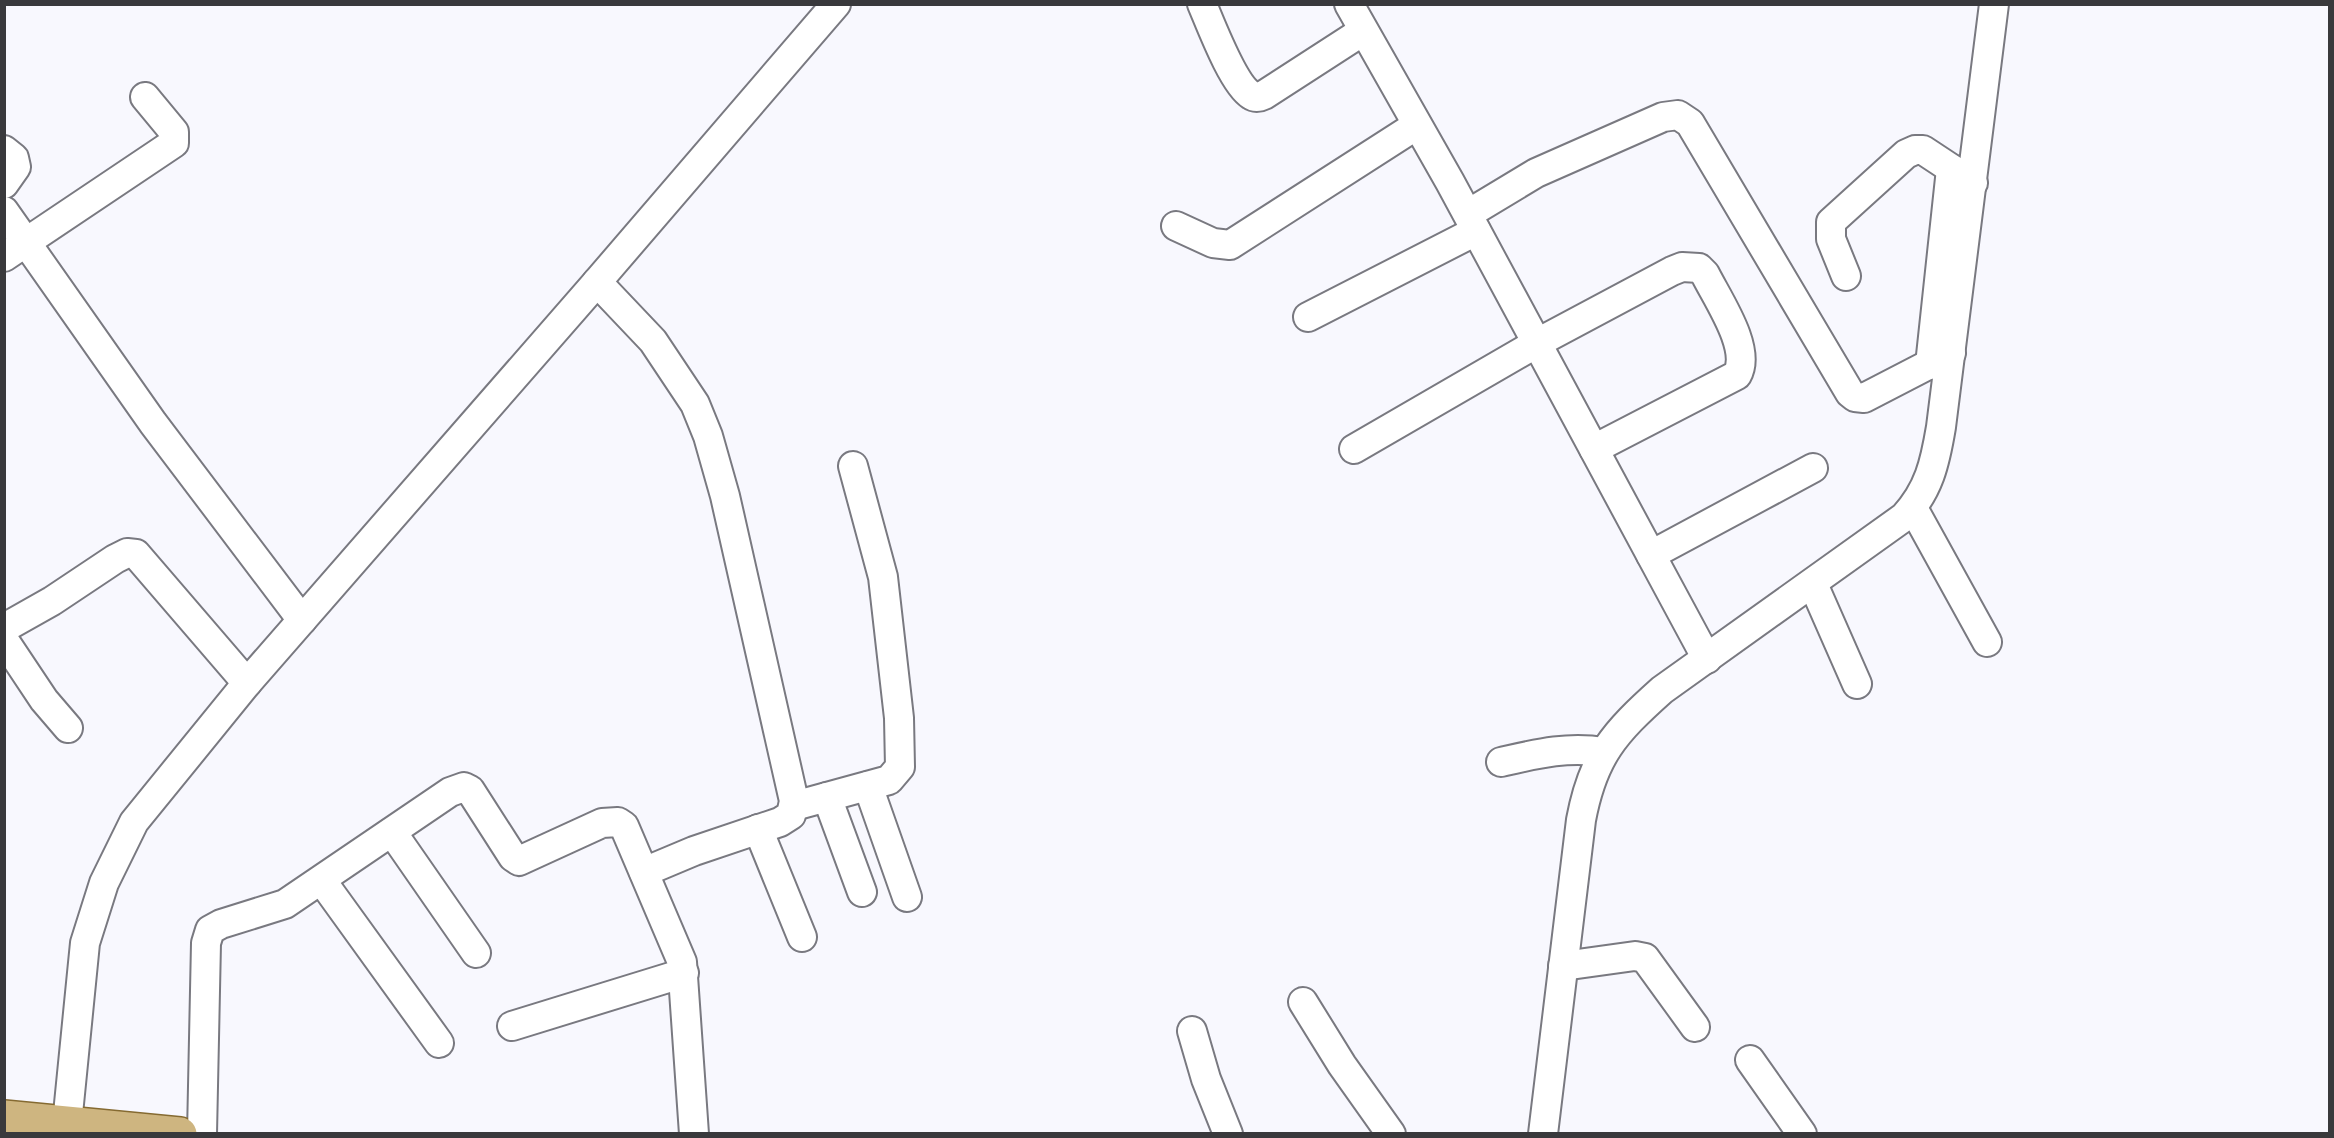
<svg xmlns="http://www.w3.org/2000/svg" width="2334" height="1138" font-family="Poppins,sans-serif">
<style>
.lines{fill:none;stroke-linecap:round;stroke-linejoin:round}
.minor-casing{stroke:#797980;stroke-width:32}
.major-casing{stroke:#856a31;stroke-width:36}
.minor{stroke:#fff;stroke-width:28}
.major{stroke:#ceb580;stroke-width:33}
</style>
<rect width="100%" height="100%" fill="#f8f8fe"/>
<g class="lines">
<g class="minor-casing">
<g id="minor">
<path d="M1202 4C1211 25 1233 84 1251 95 1255 98 1260 97 1264 95L1363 31"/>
<path d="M1349 4 1450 182 1707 659"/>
<path d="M4 150 14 158 16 167 4 184"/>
<path d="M4 211 153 423 302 620"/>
<path d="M1468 214 1536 173 1663 117 1678 115 1690 123 1850 393 1855 397 1864 398 1951 353"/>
<path d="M1176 226 1213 243 1230 245 1417 125"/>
<path d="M4 257 174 143V132L145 97"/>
<path d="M1846 276 1831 239V222L1906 154 1915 150H1923L1973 183"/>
<path d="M597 282 653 341 695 404 708 436 725 496 794 801 791 815 780 822 694 851 644 872"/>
<path d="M1308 317 1476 231"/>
<path d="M1930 365 1951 169"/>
<path d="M1354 449 1537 343 1672 271 1682 267 1699 268 1705 274C1718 300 1752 349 1737 375L1594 449"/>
<path d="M1913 508 1987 642"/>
<path d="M1651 555 1813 468"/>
<path d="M1813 584 1857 684"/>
<path d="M4 628 52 601 115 559 127 553 136 554 247 683"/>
<path d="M4 640 44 700 68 728"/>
<path d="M1501 762C1536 754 1567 746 1604 752"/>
<path d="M868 786 907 897"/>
<path d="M827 797 862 892"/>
<path d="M794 806 889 780 900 767 899 718 883 577 853 466"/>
<path d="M758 829 802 937"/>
<path d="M392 832 476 953"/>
<path d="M322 881 439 1043"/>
<path d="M1563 966 1635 956 1645 958 1695 1027"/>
<path d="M1303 1002 1342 1065 1391 1134"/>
<path d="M512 1026 684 973"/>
<path d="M1192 1031 1206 1079 1228 1134"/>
<path d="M1750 1060 1802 1134"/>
<path d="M66 1134 85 943 104 883 134 822 247 683 597 282 836 4"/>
<path d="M202 1134 206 943 210 930 221 924 285 904 450 792 464 787 470 790 513 857 519 861 602 823 618 822 624 826 682 962 694 1134"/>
<path d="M1543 1134 1581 820C1593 756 1614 733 1662 690L1904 517C1929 490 1935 463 1941 427L1994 4"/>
</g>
</g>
<g class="major-casing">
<path id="major" d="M4 1117 180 1134"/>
</g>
<use href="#minor" class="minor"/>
<use href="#major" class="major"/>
</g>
<rect width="2334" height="1138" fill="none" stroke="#39393c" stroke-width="12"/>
</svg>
